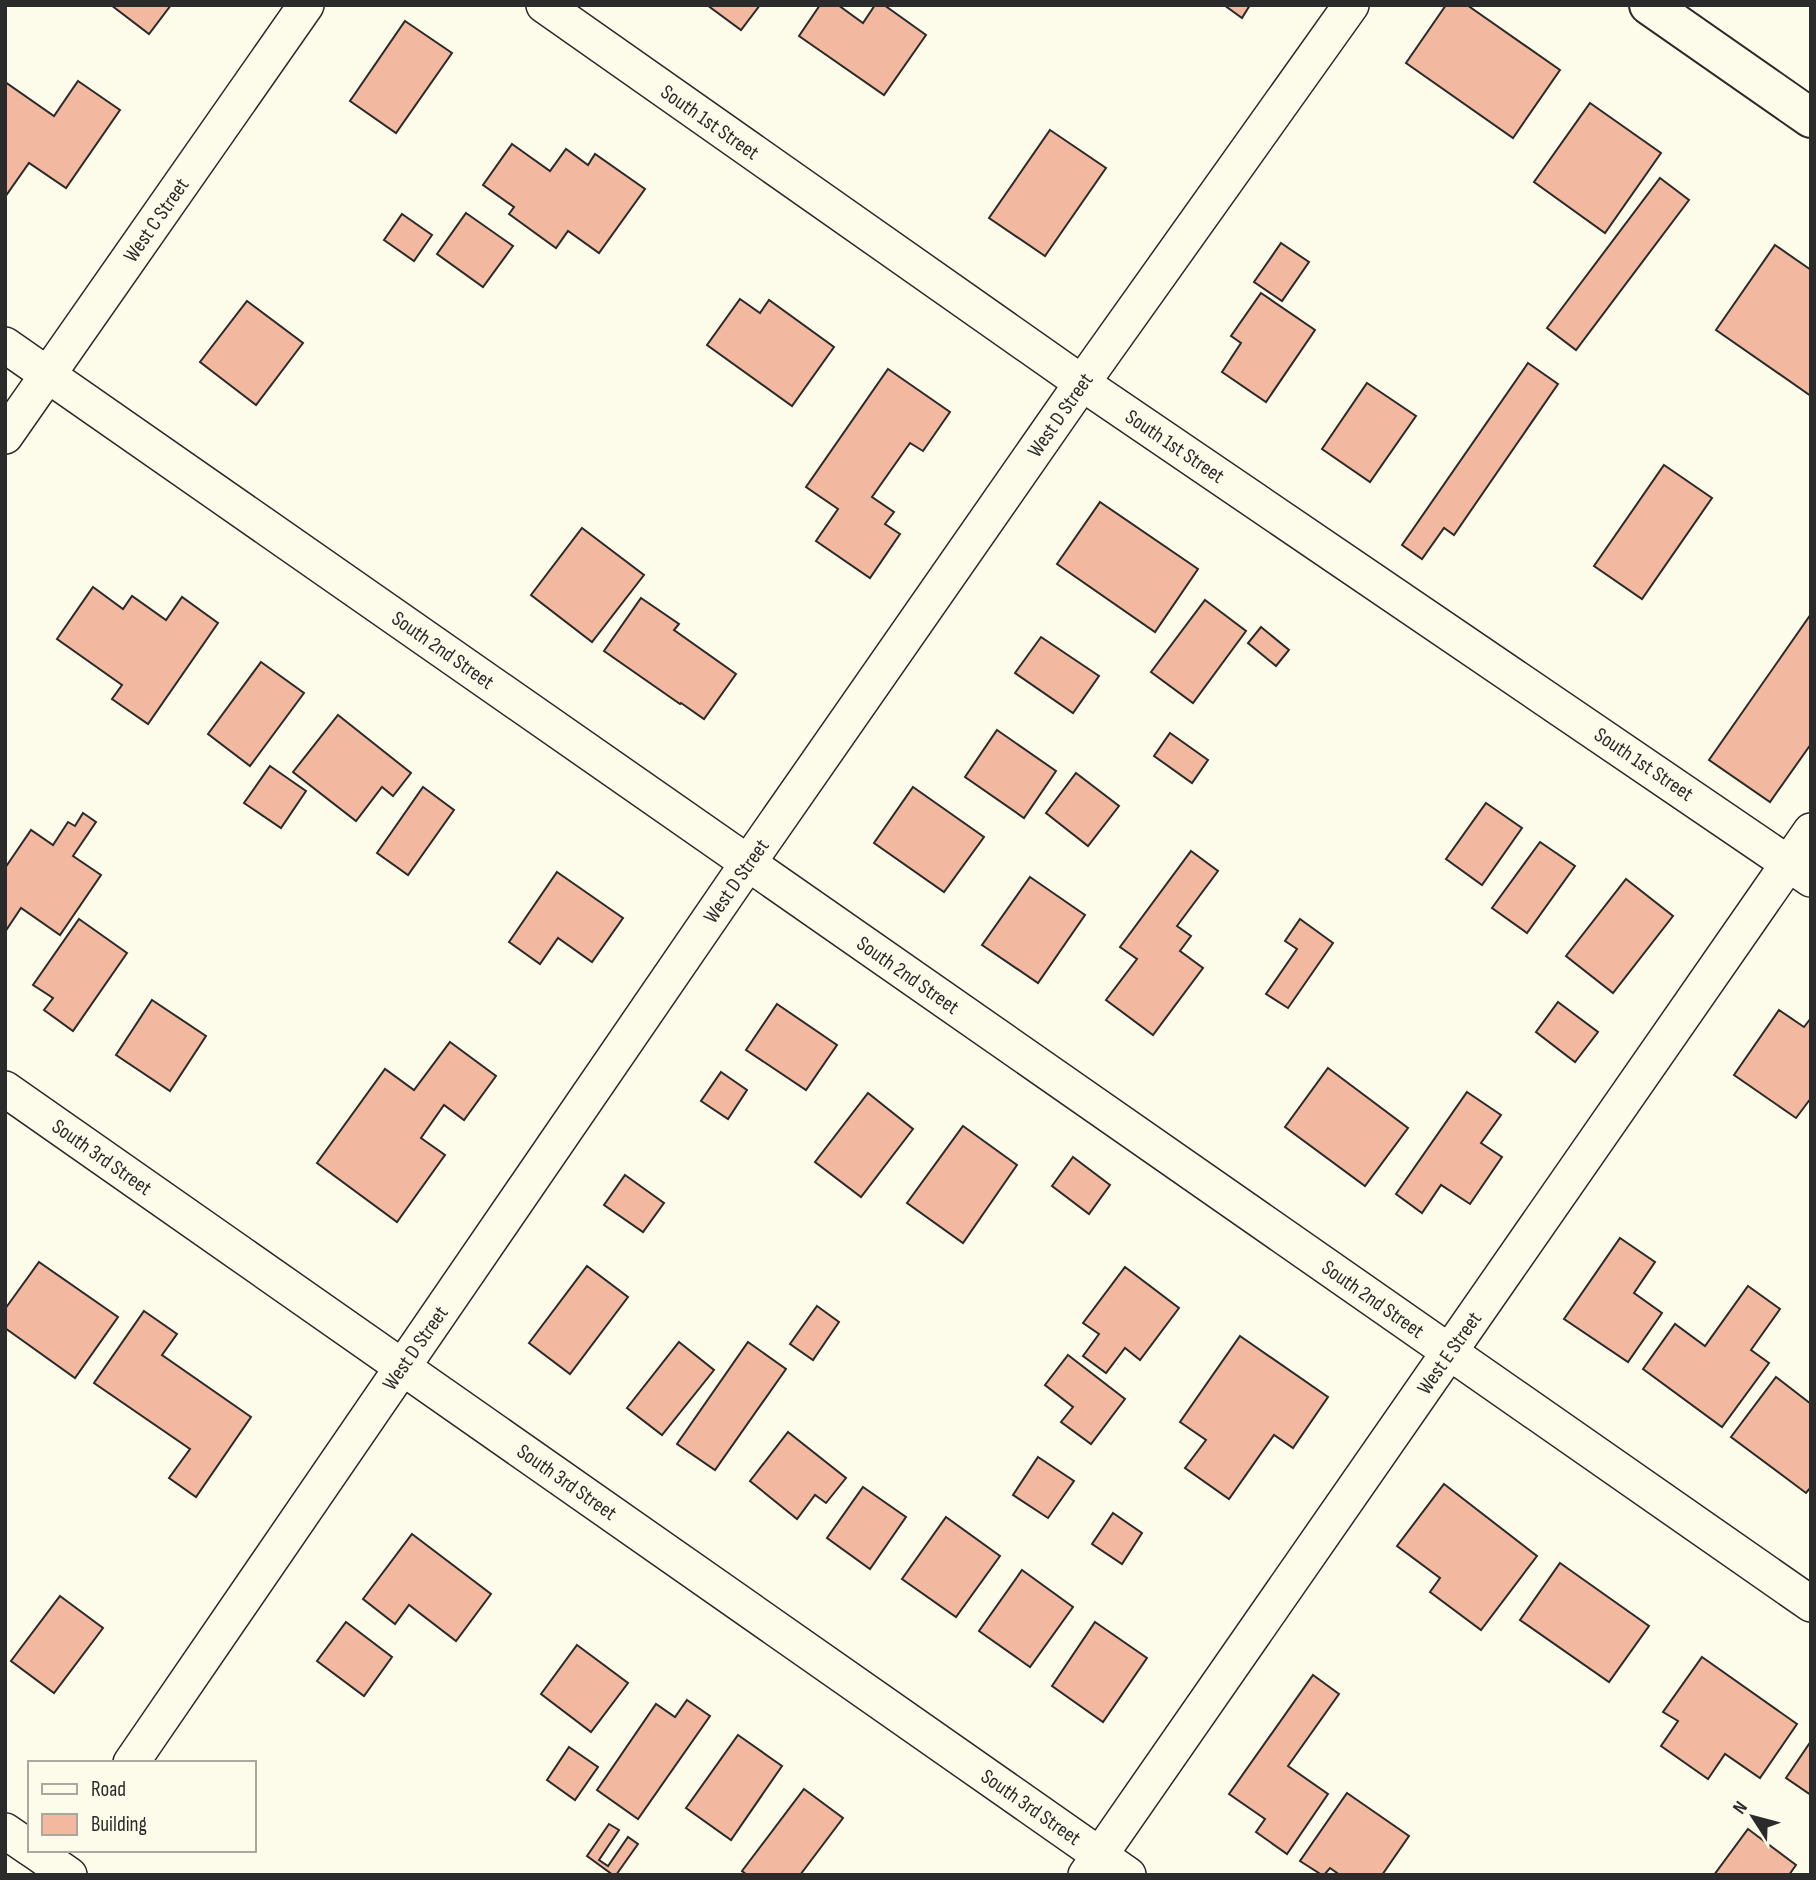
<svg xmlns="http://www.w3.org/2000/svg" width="1816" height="1880" font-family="'Sofia Sans Condensed',sans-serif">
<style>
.building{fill:#f2b8a0;stroke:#2b2b2b;stroke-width:2}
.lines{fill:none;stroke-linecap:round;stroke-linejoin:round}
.minor-casing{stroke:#2b2b2b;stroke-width:38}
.secondary-casing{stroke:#2b2b2b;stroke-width:42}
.minor{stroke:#fdfbea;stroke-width:35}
.secondary{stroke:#fdfbea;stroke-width:38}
.labels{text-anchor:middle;stroke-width:5;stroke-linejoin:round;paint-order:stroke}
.street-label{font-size:21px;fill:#2b2b2b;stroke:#fdfbea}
</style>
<rect width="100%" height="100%" fill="#fdfbea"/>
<g class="building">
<path d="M111 5H171L149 34Z"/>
<path d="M707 5H760L741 30Z"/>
<path d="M820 5H838L863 23 875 5H884L926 35 884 95 799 36Z"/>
<path d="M1224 5H1250L1242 18Z"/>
<path d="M1446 5H1467L1560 70 1513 138 1406 63Z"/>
<path d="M405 21 452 53 396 133 350 101Z"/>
<path d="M78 81 120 110 66 188 29 163 5 197V82L54 116Z"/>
<path d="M1590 103 1661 153 1605 233 1534 182Z"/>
<path d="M1050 130 1106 168 1045 256 989 218Z"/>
<path d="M512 144 550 171 566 149 588 165 595 154 645 189 599 253 568 231 556 248 509 214 514 207 483 185Z"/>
<path d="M1660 178 1689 200 1576 350 1547 328Z"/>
<path d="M466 213 513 246 483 287 437 254Z"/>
<path d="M402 214 432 235 414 261 384 240Z"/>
<path d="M1281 243 1309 262 1282 301 1254 282Z"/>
<path d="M1775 245 1811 270V396L1716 330Z"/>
<path d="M1261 293 1315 330 1266 402 1222 372 1241 343 1231 336Z"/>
<path d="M740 299 760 313 769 300 834 347 792 406 707 345Z"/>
<path d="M247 301 303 343 256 405 200 362Z"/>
<path d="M1528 363 1558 384 1454 535 1444 528 1422 559 1402 545Z"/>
<path d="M888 369 950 412 923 451 910 443 872 497 894 512 885 524 900 534 870 578 816 541 838 509 806 487Z"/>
<path d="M1367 383 1416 416 1370 482 1322 449Z"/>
<path d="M1664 465 1712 498 1642 599 1594 566Z"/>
<path d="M1100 502 1198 569 1155 632 1057 564Z"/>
<path d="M582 528 644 575 592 642 531 595Z"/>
<path d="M93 587 123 609 132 596 166 620 182 597 218 623 148 724 112 699 122 685 57 639Z"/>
<path d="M641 598 679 624 674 630 736 674 704 719 681 703 680 704 604 651Z"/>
<path d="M1205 600 1246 631 1193 703 1151 672Z"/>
<path d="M1811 614V744L1770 802 1709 760Z"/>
<path d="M1261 627 1289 650 1276 666 1248 643Z"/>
<path d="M1041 637 1099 676 1073 713 1015 673Z"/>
<path d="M261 662 304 693 250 766 208 734Z"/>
<path d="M338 715 411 773 393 796 382 787 356 821 293 772Z"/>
<path d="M997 730 1056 771 1024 818 965 777Z"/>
<path d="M1170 733 1208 760 1192 783 1154 756Z"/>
<path d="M270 766 306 791 281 828 244 803Z"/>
<path d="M1076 773 1119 806 1088 846 1046 813Z"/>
<path d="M423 787 454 810 408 875 377 853Z"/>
<path d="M913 787 984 837 944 892 874 843Z"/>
<path d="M1486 803 1522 828 1482 885 1446 859Z"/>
<path d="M83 813 96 822 73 856 101 875 60 935 21 908 5 932V868L31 830 53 845 68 822 75 826Z"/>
<path d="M1540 842 1575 866 1527 933 1492 908Z"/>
<path d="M1191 851 1218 871 1177 926 1191 936 1180 951 1203 968 1153 1035 1106 1000 1137 959 1120 947Z"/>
<path d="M557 872 623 918 592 962 558 938 540 964 509 942Z"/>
<path d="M1030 877 1085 915 1038 983 982 945Z"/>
<path d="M1626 879 1673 916 1613 993 1566 956Z"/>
<path d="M79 919 127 953 73 1031 44 1010 53 998 33 985Z"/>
<path d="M1300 919 1333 943 1288 1008 1266 994 1297 949 1285 941Z"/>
<path d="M152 1000 206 1036 170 1091 116 1055Z"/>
<path d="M1558 1002 1598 1032 1575 1062 1536 1032Z"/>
<path d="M777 1004 837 1045 806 1090 746 1050Z"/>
<path d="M1779 1010 1804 1027 1811 1018V1098L1796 1118 1734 1075Z"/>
<path d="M450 1042 496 1076 464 1120 444 1105 421 1138 445 1155 397 1222 317 1163 385 1069 414 1090Z"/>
<path d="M1328 1068 1408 1128 1365 1186 1285 1127Z"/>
<path d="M721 1072 747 1090 728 1119 701 1101Z"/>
<path d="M1467 1092 1501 1115 1481 1143 1502 1157 1470 1204 1441 1185 1422 1213 1396 1194Z"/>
<path d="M868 1093 913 1129 861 1197 815 1162Z"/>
<path d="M963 1126 1017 1165 963 1243 907 1203Z"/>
<path d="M1073 1157 1110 1185 1089 1214 1052 1186Z"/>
<path d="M625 1175 664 1203 643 1232 604 1205Z"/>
<path d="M1620 1238 1655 1262 1634 1293 1662 1313 1628 1362 1564 1319Z"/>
<path d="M39 1262 118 1317 75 1378 5 1328V1309Z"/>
<path d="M587 1266 628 1297 570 1374 529 1343Z"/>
<path d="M1125 1267 1179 1308 1140 1360 1125 1348 1106 1373 1083 1356 1099 1334 1083 1323Z"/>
<path d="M1748 1286 1780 1309 1751 1350 1769 1363 1722 1427 1643 1369 1675 1324 1705 1346Z"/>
<path d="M817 1306 839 1322 813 1360 790 1344Z"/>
<path d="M144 1311 177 1334 162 1355 251 1417 196 1497 169 1478 190 1449 94 1383Z"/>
<path d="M1240 1336 1328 1397 1293 1448 1274 1435 1229 1499 1185 1468 1206 1440 1180 1422Z"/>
<path d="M679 1342 714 1370 662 1435 627 1408Z"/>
<path d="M748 1342 786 1369 715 1470 677 1444Z"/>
<path d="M1068 1355 1125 1399 1091 1444 1061 1422 1073 1407 1045 1385Z"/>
<path d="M1776 1377 1811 1404V1487L1806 1493 1731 1437Z"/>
<path d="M788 1432 846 1478 826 1503 815 1495 797 1519 750 1481Z"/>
<path d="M1038 1457 1074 1481 1048 1518 1013 1495Z"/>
<path d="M1444 1484 1537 1556 1481 1630 1430 1592 1440 1578 1397 1546Z"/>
<path d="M863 1487 906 1517 870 1569 827 1538Z"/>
<path d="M1113 1513 1142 1533 1122 1564 1092 1544Z"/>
<path d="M946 1517 1000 1556 956 1617 902 1579Z"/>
<path d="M412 1534 491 1594 456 1641 409 1605 395 1624 363 1599Z"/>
<path d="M1560 1563 1649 1626 1609 1682 1520 1620Z"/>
<path d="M1022 1570 1073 1607 1030 1667 979 1631Z"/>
<path d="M60 1596 103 1628 54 1693 11 1661Z"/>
<path d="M346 1622 392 1657 364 1696 317 1661Z"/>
<path d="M1095 1622 1147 1658 1103 1722 1052 1686Z"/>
<path d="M577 1645 628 1683 591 1732 541 1694Z"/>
<path d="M1702 1657 1797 1724 1760 1778 1725 1754 1708 1779 1661 1746 1678 1721 1663 1712Z"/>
<path d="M1313 1675 1339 1694 1288 1766 1328 1794 1287 1854 1256 1832 1265 1819 1229 1794Z"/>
<path d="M687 1700 710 1716 638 1819 597 1790 656 1704 675 1717Z"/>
<path d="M738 1735 782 1766 731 1840 686 1808Z"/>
<path d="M1811 1741V1795L1786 1778Z"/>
<path d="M569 1747 598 1767 575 1800 547 1780Z"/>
<path d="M804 1789 843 1818 800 1875H747L742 1871Z"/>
<path d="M1347 1793 1409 1836 1382 1875H1340L1330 1868 1324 1875H1322L1300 1861Z"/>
<path d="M609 1824 619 1830 599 1860 608 1866 628 1837 638 1844 616 1875H613L587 1856Z"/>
<path d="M1748 1829 1796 1865 1789 1875H1714Z"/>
</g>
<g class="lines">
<g class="minor-casing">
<g id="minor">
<path d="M544 5 1082 383 1811 879"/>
<path d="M5 345 1811 1604"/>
<path d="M5 436 306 5"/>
<path d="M5 1089 1128 1875"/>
<path d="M131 1763 748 863 1082 383 1351 5"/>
<path d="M5 1831 30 1848"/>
<path d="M33 1850 69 1875"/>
<path d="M1086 1875 1811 831"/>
</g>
</g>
<g class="secondary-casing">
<path id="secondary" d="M1649 5 1811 118"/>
</g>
<use href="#minor" class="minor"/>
<use href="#secondary" class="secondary"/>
</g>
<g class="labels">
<g class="street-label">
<text transform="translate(710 122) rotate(35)" y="7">South 1st Street</text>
<text transform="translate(156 220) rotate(-55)" y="7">West C Street</text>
<text transform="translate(1060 415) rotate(-55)" y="7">West D Street</text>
<text transform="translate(1175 446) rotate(34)" y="7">South 1st Street</text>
<text transform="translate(443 650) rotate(35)" y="7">South 2nd Street</text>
<text transform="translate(1644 764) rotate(34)" y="7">South 1st Street</text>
<text transform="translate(736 881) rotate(-55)" y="7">West D Street</text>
<text transform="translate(908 975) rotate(35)" y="7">South 2nd Street</text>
<text transform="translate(102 1157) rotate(35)" y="7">South 3rd Street</text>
<text transform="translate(1373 1299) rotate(35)" y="7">South 2nd Street</text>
<text transform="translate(415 1348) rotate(-55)" y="7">West D Street</text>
<text transform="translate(1449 1353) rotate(-55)" y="7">West E Street</text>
<text transform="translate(567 1482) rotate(35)" y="7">South 3rd Street</text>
<text transform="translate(1031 1807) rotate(35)" y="7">South 3rd Street</text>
</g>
</g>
<rect width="1816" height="1880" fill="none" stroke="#2b2b2b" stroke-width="14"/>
<rect x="28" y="1761" width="228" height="91" fill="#fdfbea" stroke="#a9a89e" stroke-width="2"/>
<rect x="42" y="1784" width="35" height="10" fill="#fdfbea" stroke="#a9a89e" stroke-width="2"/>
<text x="91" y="1796" font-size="21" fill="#2b2b2b">Road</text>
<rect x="42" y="1814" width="35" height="21" fill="#f2b8a0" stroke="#a9a89e" stroke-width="2"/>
<text x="91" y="1831" font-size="21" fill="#2b2b2b">Building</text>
<g transform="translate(1753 1817) rotate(306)" stroke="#fdfbea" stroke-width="5" paint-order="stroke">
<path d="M0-5L12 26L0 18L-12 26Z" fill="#2b2b2b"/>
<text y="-10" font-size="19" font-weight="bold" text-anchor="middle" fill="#2b2b2b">N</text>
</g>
</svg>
